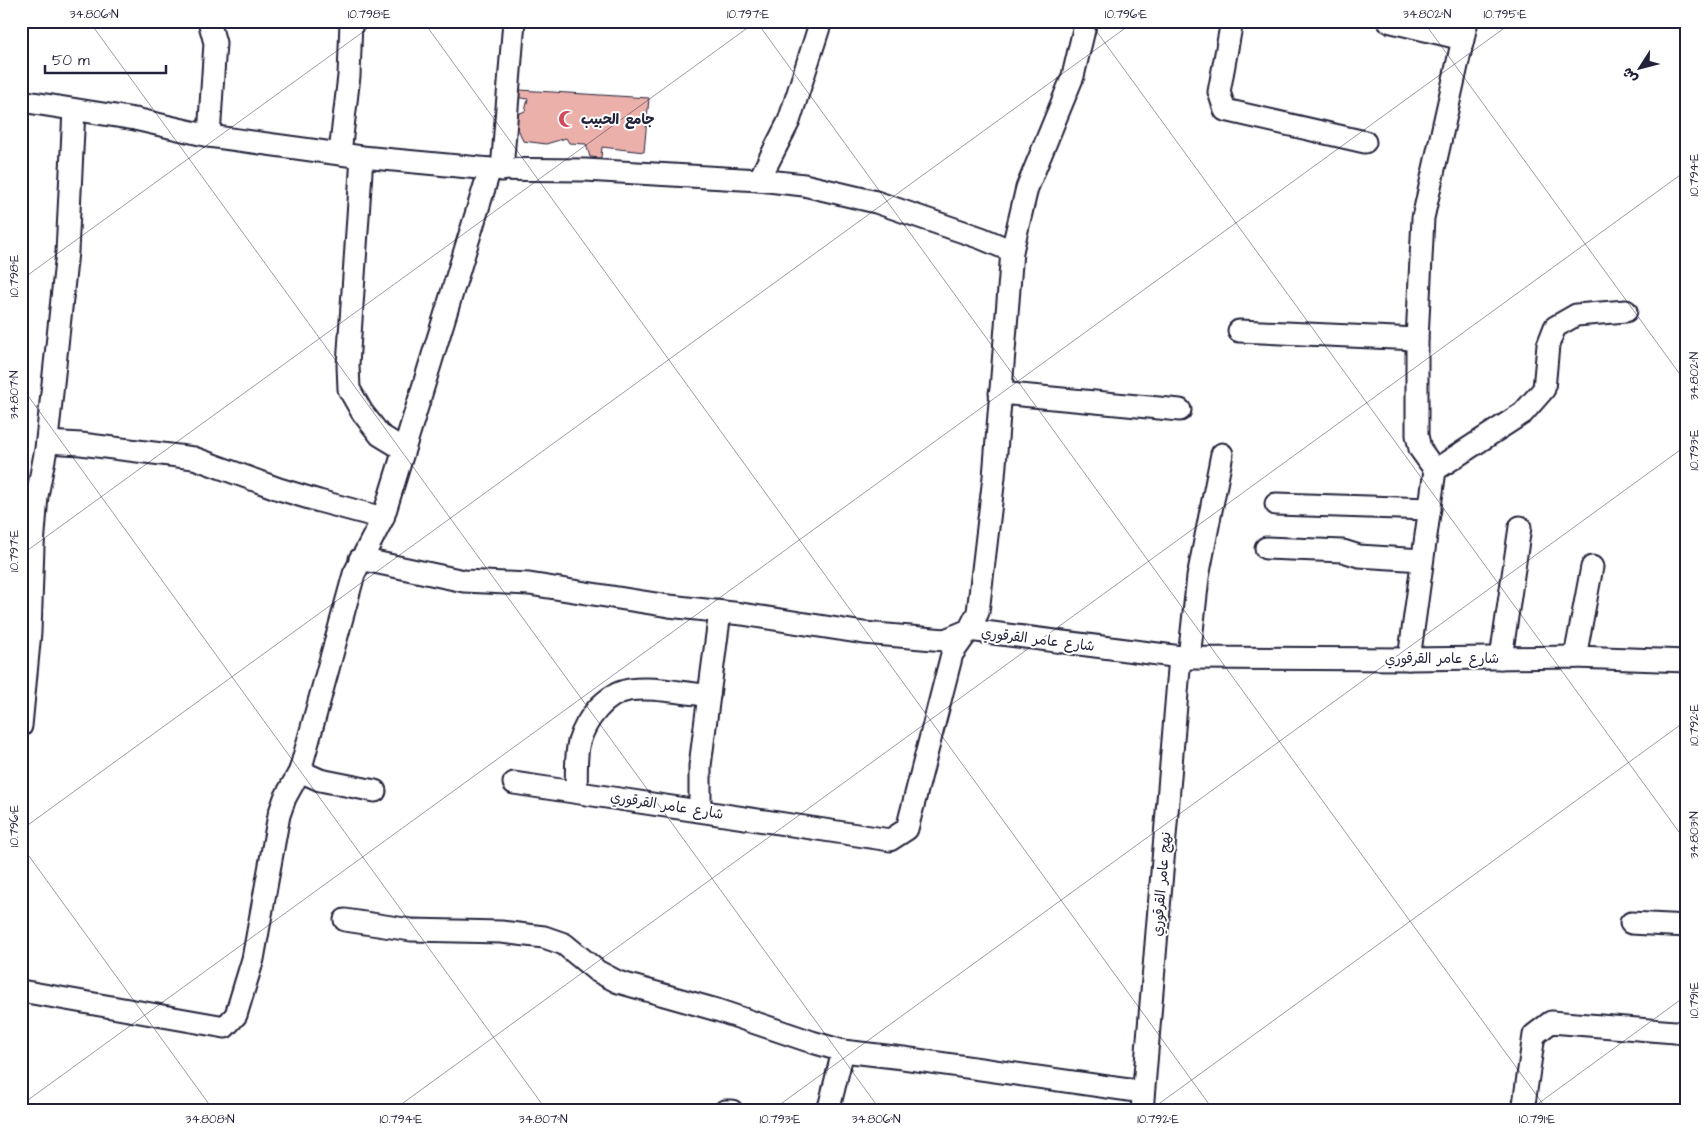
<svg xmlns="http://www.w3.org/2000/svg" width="1708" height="1132" font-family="'Architects Daughter','Playpen Sans Arabic',sans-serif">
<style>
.building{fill:#ebb0aa;stroke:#22223b}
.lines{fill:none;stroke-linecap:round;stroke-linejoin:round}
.minor-casing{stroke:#22223b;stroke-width:25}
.minor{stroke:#fff;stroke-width:21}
.ticks{fill:none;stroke:#22223b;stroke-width:1;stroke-opacity:0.45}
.labels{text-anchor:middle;stroke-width:4;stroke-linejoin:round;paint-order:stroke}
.poi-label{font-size:14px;font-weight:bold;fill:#22223b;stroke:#fff;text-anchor:start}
.street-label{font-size:14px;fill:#22223b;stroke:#fff}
.neatline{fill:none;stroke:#22223b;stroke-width:2}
.ticks-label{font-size:12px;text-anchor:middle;fill:#22223b}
</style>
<rect width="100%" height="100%" fill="#fff"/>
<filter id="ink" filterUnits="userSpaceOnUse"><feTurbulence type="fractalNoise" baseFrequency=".02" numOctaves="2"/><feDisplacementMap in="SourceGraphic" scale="10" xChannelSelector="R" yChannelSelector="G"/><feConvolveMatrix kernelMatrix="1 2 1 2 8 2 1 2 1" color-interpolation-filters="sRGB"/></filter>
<g filter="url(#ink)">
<path class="building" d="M520 90 649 98 644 152 602 147 601 158 590 157 586 144 569 143 566 138 546 144 523 141 513 116 525 111 528 99 514 97Z"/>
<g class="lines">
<g class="minor-casing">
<g id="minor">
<path d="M209 21 215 43 209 136"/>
<path d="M1232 21 1219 92 1225 110 1365 142"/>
<path d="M1388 21 1463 39"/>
<path d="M21 101 135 119 209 136 362 157 490 169 585 170 759 180 804 185 876 202 981 238 1012 251 994 477 978 612 969 630 945 640 864 633 742 614 669 606 529 584 464 581 360 559"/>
<path d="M340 153 349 76 351 21"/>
<path d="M362 157 348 365 349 389 362 412 380 435 403 449"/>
<path d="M502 170 514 21"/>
<path d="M759 180 789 121 821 21"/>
<path d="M1012 251 1027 188 1073 76 1086 21"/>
<path d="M1239 331 1417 339"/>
<path d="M1000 393 1180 410"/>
<path d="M47 442 81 444 194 458 279 489 319 501 383 518"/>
<path d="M1435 470 1523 413 1544 389 1548 345 1555 327 1576 315 1626 311"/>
<path d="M1276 504 1430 509"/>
<path d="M1266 548 1343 551 1359 556 1422 560"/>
<path d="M1575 657 1592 567"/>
<path d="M1189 658 1198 577 1222 454"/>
<path d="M1501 658 1520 527"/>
<path d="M1409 659 1435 470 1420 449 1417 435V339L1423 218 1467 21"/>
<path d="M21 726 30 632 33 546 37 496 46 449 67 252 74 110"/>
<path d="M300 771 320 780 375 791"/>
<path d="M514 783 890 840 907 829 952 654 969 630 1189 658 1409 659 1575 657 1687 661"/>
<path d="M576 792C577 776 575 757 579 742 586 719 605 694 629 690 654 686 684 694 709 695L720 612"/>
<path d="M700 810V766L709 695"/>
<path d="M345 920 411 930 501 932 544 937 564 944 597 971 618 982 717 1010 812 1042 843 1051 903 1058 1143 1092"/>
<path d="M1631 923 1687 926"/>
<path d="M21 991 225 1027 236 1015 253 959 279 815 285 798 300 771 354 574 383 518 490 169"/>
<path d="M725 1111H732"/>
<path d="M827 1111 830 1104 843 1051"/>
<path d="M1142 1111 1180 657"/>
<path d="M1523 1111 1534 1035 1551 1022 1687 1033"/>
</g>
</g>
<use href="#minor" class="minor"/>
</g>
</g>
<path class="ticks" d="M89 21 881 1111M423 21 1214 1111M756 21 1548 1111M1089 21 1687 843M1423 21 1687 384M21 280 378 21M21 386 547 1111M21 555 757 21M21 830 1135 21M21 845 214 1111M21 1105 1514 21M392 1111 1687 170M771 1111 1687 445M1149 1111 1687 720M1528 1111 1687 995"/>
<defs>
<g id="mosque-bare" transform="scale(1.35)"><path d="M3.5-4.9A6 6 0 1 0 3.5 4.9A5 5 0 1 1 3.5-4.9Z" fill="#d1495b" stroke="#fff" stroke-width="2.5" paint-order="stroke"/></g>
</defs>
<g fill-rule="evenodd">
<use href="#mosque-bare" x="567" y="119"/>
</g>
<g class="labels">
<g class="poi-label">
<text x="581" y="124">جامع الحبيب</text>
</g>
<g class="street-label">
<text transform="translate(1038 639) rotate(7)" y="5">شارع عامر القرقوري</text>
<text x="1442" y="663">شارع عامر القرقوري</text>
<text transform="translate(667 805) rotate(9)" y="5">شارع عامر القرقوري</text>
<text transform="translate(1161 884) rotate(-85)" y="5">نهج عامر القرقوري</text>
</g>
</g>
<rect width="1708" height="1132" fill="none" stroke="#fff" stroke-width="55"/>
<g transform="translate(1640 68) rotate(234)" stroke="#ffffff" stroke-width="4" paint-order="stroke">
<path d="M0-4L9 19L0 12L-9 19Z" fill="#22223b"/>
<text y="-8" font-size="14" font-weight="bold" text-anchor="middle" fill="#22223b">ش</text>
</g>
<path d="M45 65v8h121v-8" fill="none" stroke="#22223b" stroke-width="2.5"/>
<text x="52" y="65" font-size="15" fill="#22223b" stroke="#ffffff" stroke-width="4" paint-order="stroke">50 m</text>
<rect x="28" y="28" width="1652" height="1076" class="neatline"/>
<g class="ticks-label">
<text x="94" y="18">34.806°N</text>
<text x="369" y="18">10.798°E</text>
<text x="748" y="18">10.797°E</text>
<text x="1126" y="18">10.796°E</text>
<text x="1427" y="18">34.802°N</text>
<text x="1505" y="18">10.795°E</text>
<text transform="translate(1694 175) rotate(-90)" y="4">10.794°E</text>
<text transform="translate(14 276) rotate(-90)" y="4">10.798°E</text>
<text transform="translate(1694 376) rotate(-90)" y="4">34.802°N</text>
<text transform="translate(14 395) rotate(-90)" y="4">34.807°N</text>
<text transform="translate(1694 450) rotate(-90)" y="4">10.793°E</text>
<text transform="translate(14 551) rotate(-90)" y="4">10.797°E</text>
<text transform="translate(1694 725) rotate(-90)" y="4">10.792°E</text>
<text transform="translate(14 826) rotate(-90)" y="4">10.796°E</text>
<text transform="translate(1694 835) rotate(-90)" y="4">34.803°N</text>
<text transform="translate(1694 1000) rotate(-90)" y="4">10.791°E</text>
<text x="210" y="1123">34.808°N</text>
<text x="401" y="1123">10.794°E</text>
<text x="543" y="1123">34.807°N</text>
<text x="780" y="1123">10.793°E</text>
<text x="876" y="1123">34.806°N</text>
<text x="1158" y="1123">10.792°E</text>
<text x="1537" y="1123">10.791°E</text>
</g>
</svg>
